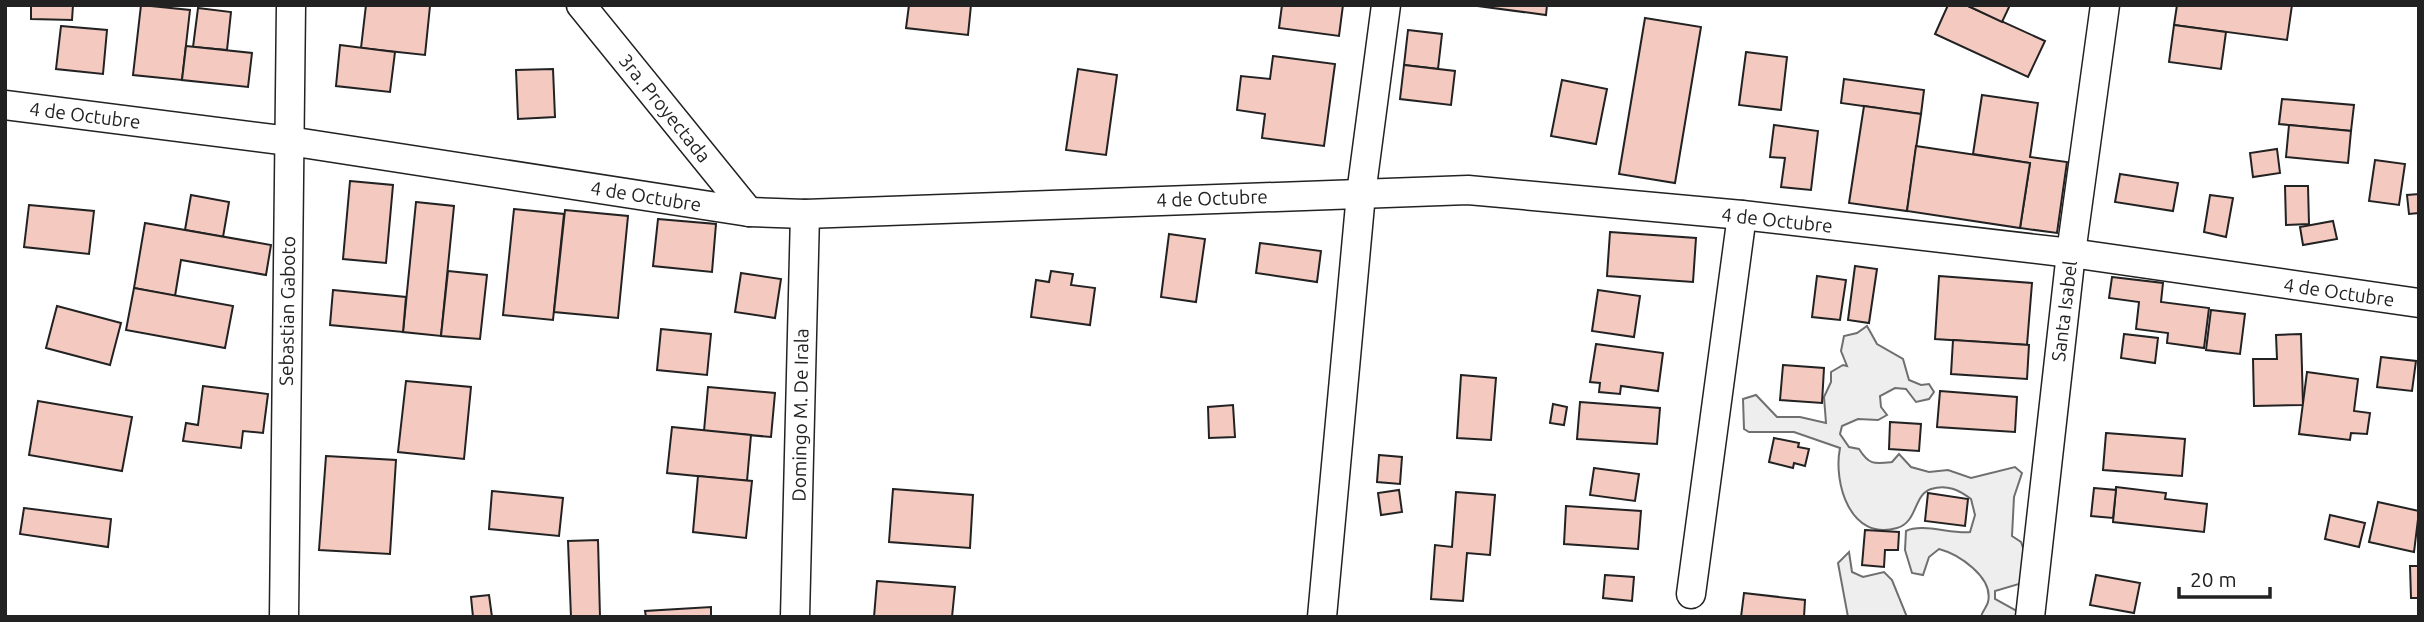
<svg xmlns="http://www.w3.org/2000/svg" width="2424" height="622" font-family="Ubuntu,sans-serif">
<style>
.green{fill:#eee;stroke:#6f6f6f;stroke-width:2}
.building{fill:#f3c9c0;stroke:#222;stroke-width:2}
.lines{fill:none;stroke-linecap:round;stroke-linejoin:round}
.minor-casing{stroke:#222;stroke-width:31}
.minor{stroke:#fff;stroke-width:28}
.labels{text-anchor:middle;stroke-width:5;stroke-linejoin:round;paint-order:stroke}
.street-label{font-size:19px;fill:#222;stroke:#fff}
</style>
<rect width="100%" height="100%" fill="#fff"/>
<g class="green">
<path d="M1867 326 1877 344 1903 359 1909 380 1921 385 1929 384 1934 392 1929 399 1916 402 1906 389 1895 388 1880 396 1881 407 1887 415 1878 420 1858 419 1842 426 1840 434 1849 447 1859 449C1869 465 1874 464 1892 462L1899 454 1911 467 1929 472 1948 470 1971 478 2015 467 2022 473 2014 497 2012 536 2021 542 2028 562 2026 574 2019 584 1995 591V599L2017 611V617H1981C1982 611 1987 607 1988 602 1994 577 1958 554 1939 549L1929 557 1923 575 1912 573 1905 550 1906 531C1922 523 1951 534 1970 532L1975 515 1971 499C1959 490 1947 484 1931 489 1913 495 1918 522 1897 528 1850 542 1833 482 1840 448L1794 432H1749L1744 429 1743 399 1756 395 1777 417H1800L1826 423 1824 397 1831 382V372L1843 365 1847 366 1841 351 1844 336 1857 333Z"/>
<path d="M1849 552 1852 572 1863 577 1884 572 1892 580 1907 617H1848L1838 563Z"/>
</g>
<g class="building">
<path d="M31 5H73L72 20 31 19Z"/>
<path d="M141 5 190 10 182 80 133 75Z"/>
<path d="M366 5 430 6 425 55 361 48Z"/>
<path d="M909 5H971L968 35 906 28Z"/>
<path d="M1282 5H1343L1339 36 1279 28Z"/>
<path d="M1470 5H1547L1546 15Z"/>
<path d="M1948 5H1966L2045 41 2028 77 1935 34Z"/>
<path d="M1966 5H2010L2002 22Z"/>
<path d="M2177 5H2292L2287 40 2174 25Z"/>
<path d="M198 8 231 12 227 50 193 47Z"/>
<path d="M1645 18 1701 27 1675 183 1619 174Z"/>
<path d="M2174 25 2226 32 2221 69 2169 62Z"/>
<path d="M61 26 107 30 103 74 56 69Z"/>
<path d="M1408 30 1442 34 1438 69 1404 65Z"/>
<path d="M340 45 395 52 390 92 336 86Z"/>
<path d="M186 46 252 53 248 87 182 80Z"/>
<path d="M1746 52 1787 57 1781 110 1739 105Z"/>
<path d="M1273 56 1335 64 1324 146 1262 138 1265 114 1237 110 1241 76 1270 79Z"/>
<path d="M1404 65 1455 71 1451 105 1400 99Z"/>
<path d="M553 69 555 117 518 119 516 70Z"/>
<path d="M1078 69 1117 75 1106 155 1066 150Z"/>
<path d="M1844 79 1924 90 1921 114 1841 103Z"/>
<path d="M1562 80 1607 89 1596 144 1551 136Z"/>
<path d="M1982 95 2038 103 2030 157 2067 162 2057 233 2020 228 2030 163 1973 154Z"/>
<path d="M2282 99 2354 105 2351 131 2279 124Z"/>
<path d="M1864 106 1921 114 1907 211 1849 203Z"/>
<path d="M1774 125 1818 131 1811 190 1781 187 1785 158 1770 157Z"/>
<path d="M2289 125 2351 131 2348 163 2286 157Z"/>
<path d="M1916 146 2030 163 2020 228 1907 211Z"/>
<path d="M2277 149 2280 173 2253 177 2250 153Z"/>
<path d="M2375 160 2405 164 2399 205 2369 201Z"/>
<path d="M2120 174 2178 183 2173 211 2115 202Z"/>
<path d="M350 181 393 185 386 263 343 259Z"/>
<path d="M2285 186H2308L2309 224 2286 225Z"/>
<path d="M2419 194V213L2409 214 2407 195Z"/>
<path d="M191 195 229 202 223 237 185 230Z"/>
<path d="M2210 195 2233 198 2226 237 2204 232Z"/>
<path d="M416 202 454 206 441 336 403 332Z"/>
<path d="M29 205 94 211 89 254 24 247Z"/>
<path d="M514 209 564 214 553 320 503 315Z"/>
<path d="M565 210 628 216 618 318 554 312Z"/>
<path d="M658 219 716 224 712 272 653 266Z"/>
<path d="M2333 221 2337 239 2303 245 2300 227Z"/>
<path d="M145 223 271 245 266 275 181 260 175 296 134 288Z"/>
<path d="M1610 232 1696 238 1693 282 1607 276Z"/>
<path d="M1169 234 1205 239 1196 302 1161 297Z"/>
<path d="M1260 243 1321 251 1317 282 1256 273Z"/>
<path d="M1855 266 1877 269 1869 323 1848 320Z"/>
<path d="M448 271 487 275 480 339 441 336Z"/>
<path d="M1051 271 1073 274 1071 285 1095 288 1090 325 1031 317 1036 280 1049 282Z"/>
<path d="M741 273 781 279 775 318 735 312Z"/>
<path d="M1817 276 1846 280 1840 320 1812 317Z"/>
<path d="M1939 276 2032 283 2027 345 1935 339Z"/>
<path d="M2112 277 2163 283 2161 302 2209 308 2204 348 2167 343 2168 333 2136 329 2139 302 2109 298Z"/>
<path d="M134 288 233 306 225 348 126 330Z"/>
<path d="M333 290 406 297 403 332 330 325Z"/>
<path d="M1598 290 1640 296 1634 337 1592 331Z"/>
<path d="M57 306 121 323 110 365 46 348Z"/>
<path d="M2211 310 2245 314 2240 354 2206 350Z"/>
<path d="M661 329 711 334 707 375 657 370Z"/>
<path d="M2124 334 2158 338 2155 363 2121 358Z"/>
<path d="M2301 334 2303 405 2254 406 2253 359H2277L2276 335Z"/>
<path d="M1953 340 2029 345 2027 379 1951 374Z"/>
<path d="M1596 344 1663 353 1658 391 1621 386 1620 394 1599 392 1600 383 1590 382Z"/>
<path d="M2381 357 2416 361 2412 391 2377 387Z"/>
<path d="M1783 365 1824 368 1822 403 1780 400Z"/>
<path d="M2307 372 2358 379 2354 411 2370 413 2367 434 2351 433 2350 440 2299 434Z"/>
<path d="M1461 375 1496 378 1491 440 1457 438Z"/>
<path d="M406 381 471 387 464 459 398 452Z"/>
<path d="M203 386 268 394 263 433 243 431 241 448 183 441 186 423 198 425Z"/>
<path d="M708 387 775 393 771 437 704 431Z"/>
<path d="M1940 391 2017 397 2015 432 1937 427Z"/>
<path d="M38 401 132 417 122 471 29 455Z"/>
<path d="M1580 402 1660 408 1657 444 1577 439Z"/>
<path d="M1553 404 1567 407 1564 425 1550 423Z"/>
<path d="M1233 405 1235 437 1209 438 1208 407Z"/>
<path d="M1890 422 1921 424 1919 451 1889 449Z"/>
<path d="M672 427 751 435 747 481 667 473Z"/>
<path d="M2106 433 2185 439 2182 476 2103 470Z"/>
<path d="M1774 438 1799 443 1798 447 1809 449 1805 466 1794 463 1793 468 1769 462Z"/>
<path d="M1379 455 1402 457 1400 484 1377 482Z"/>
<path d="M326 456 396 460 390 554 319 550Z"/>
<path d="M1594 468 1639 474 1635 501 1590 495Z"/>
<path d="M698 476 752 481 746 538 693 532Z"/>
<path d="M2116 487 2166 493 2165 499 2207 504 2204 532 2113 522Z"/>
<path d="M2094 488 2116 490 2113 518 2091 516Z"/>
<path d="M893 489 973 495 970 548 889 542Z"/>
<path d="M1399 490 1402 512 1381 515 1378 493Z"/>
<path d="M492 491 563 498 559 536 489 529Z"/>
<path d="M1456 492 1495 495 1490 555 1467 553 1463 601 1431 599 1435 545 1452 547Z"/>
<path d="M1928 493 1968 499 1965 526 1925 521Z"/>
<path d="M2378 502 2419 511 2414 552 2369 542Z"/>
<path d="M1566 506 1641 511 1638 549 1564 544Z"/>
<path d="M24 508 111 519 108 547 20 534Z"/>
<path d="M2330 515 2365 523 2359 547 2325 539Z"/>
<path d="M1865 530 1899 532 1898 550H1885L1884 567 1862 565Z"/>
<path d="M598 540 600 617H571L568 541Z"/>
<path d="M2410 566H2419V598H2411Z"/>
<path d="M1605 575 1634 577 1632 601 1603 598Z"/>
<path d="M2096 575 2140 583 2134 613 2090 605Z"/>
<path d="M877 581 955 587 952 617H874Z"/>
<path d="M1744 593 1805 600 1804 617H1741Z"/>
<path d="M489 595 492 617H473L471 597Z"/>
<path d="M711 607V617H646L645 611Z"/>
</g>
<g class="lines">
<g class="minor-casing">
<g id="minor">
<path d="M581 5 749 212"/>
<path d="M5 105 289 141 749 212 805 214 1468 190 1742 215 2071 253 2419 303"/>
<path d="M1691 594 1742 215"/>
<path d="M284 617 291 5"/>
<path d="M795 617 805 214"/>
<path d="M1322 617 1361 194 1386 5"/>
<path d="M2030 617 2071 253 2105 5"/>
</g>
</g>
<use href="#minor" class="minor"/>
</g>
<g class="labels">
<g class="street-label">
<text transform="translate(665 108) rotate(51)" y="7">3ra. Proyectada</text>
<text transform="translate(85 115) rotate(7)" y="7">4 de Octubre</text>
<text transform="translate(646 196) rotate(9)" y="7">4 de Octubre</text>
<text transform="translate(1212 198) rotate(-2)" y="7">4 de Octubre</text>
<text transform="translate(1777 220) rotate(6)" y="7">4 de Octubre</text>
<text transform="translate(2339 292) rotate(8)" y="7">4 de Octubre</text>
<text transform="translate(287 311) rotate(-89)" y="7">Sebastian Gaboto</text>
<text transform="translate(2064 311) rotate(-83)" y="7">Santa Isabel</text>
<text transform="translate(800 415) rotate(-89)" y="7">Domingo M. De Irala</text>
</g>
</g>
<rect width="2424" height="622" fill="none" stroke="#222222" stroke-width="14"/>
<path d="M2179 587v10h91v-10" fill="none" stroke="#222222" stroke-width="3.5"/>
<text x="2190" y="587" font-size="21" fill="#222222" stroke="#ffffff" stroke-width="5" paint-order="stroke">20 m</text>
</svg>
